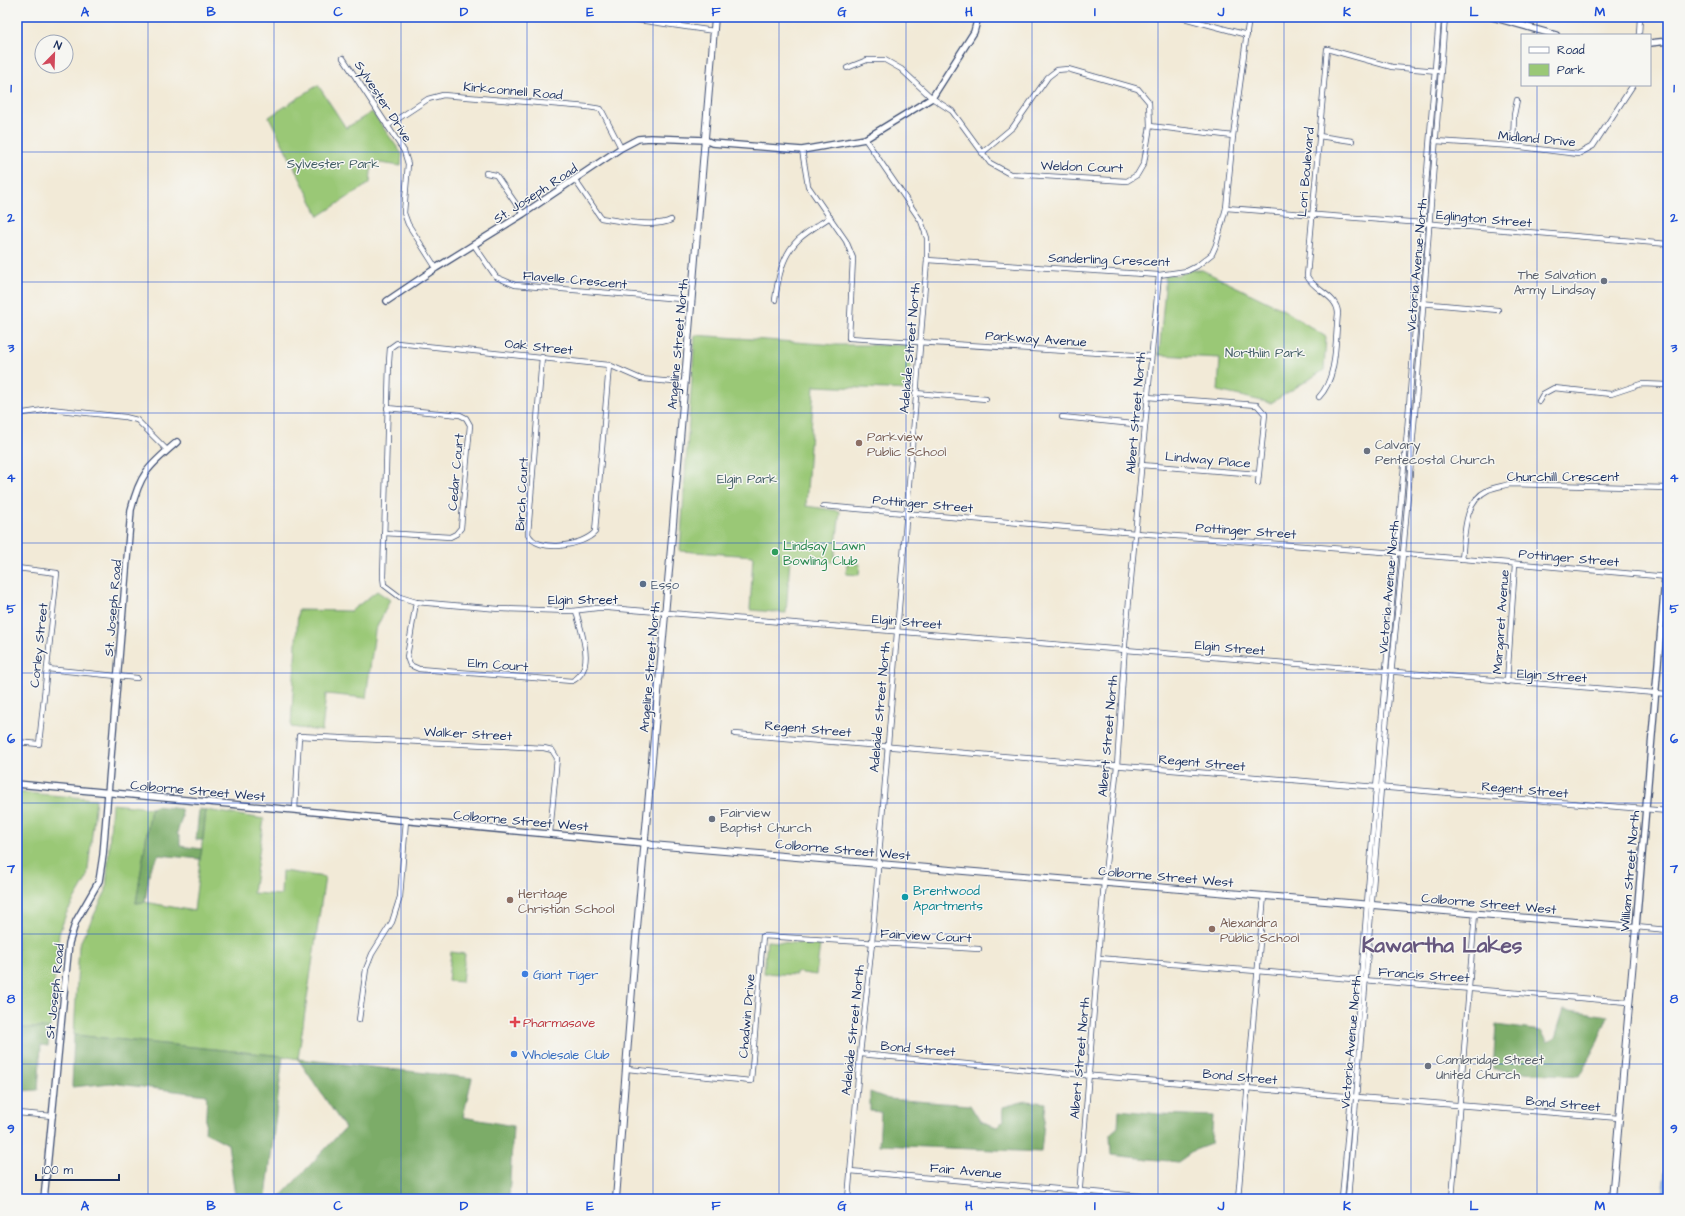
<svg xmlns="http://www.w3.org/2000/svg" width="1685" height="1216" font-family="'Architects Daughter',sans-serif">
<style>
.green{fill:#9ac876;stroke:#5a7c6a}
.forest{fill:#7bac67;stroke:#4b6e62}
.water{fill:#73a8e0;stroke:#476c9f}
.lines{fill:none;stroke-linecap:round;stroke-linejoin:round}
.minor-casing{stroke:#3b4b70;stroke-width:6}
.tertiary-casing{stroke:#3b4b70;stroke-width:8}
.secondary-casing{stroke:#3b4b70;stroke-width:8}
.minor{stroke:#fff;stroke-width:4.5}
.tertiary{stroke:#fff;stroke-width:5.5}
.secondary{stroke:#fff;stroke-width:6}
.grid{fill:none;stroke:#1d4ed8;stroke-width:1;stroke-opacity:0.55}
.worship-dot{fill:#6b7280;stroke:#f6f6f2;stroke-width:1.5}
.education-dot{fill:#8d6e63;stroke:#f6f6f2;stroke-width:1.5}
.leisure-dot{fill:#2e9e5b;stroke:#f6f6f2;stroke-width:1.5}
.service-dot{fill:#5c6f8a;stroke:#f6f6f2;stroke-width:1.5}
.culture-dot{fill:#0f9aa8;stroke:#f6f6f2;stroke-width:1.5}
.shop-dot{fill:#3f7fe0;stroke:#f6f6f2;stroke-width:1.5}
.health-dot{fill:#e0444e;stroke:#f6f6f2;stroke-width:1.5}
.labels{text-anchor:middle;stroke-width:3;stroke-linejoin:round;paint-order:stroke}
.street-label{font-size:13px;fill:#1b2f5e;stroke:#f6f6f2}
.park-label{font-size:13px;fill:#415d65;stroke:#f6f6f2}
.worship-label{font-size:13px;fill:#5b616d;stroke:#f6f6f2;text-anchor:start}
.education-label{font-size:13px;fill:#785e54;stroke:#f6f6f2;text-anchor:start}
.leisure-label{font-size:13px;fill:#27864d;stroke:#f6f6f2;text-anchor:start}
.service-label{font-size:13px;fill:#4e5e75;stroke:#f6f6f2;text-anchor:start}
.culture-label{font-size:13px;fill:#0d838f;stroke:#f6f6f2;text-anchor:start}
.shop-label{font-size:13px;fill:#366cbe;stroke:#f6f6f2;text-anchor:start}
.health-label{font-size:13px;fill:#be3a42;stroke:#f6f6f2;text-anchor:start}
.town-label{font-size:21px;font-weight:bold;fill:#66577e;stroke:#f6f6f2}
.neatline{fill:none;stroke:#1d4ed8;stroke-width:1.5}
.grid-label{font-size:13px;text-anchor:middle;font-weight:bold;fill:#1d4ed8}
</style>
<rect width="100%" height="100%" fill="#f6f6f2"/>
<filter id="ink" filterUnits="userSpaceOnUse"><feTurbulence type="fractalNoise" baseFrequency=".025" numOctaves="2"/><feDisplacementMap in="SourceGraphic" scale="8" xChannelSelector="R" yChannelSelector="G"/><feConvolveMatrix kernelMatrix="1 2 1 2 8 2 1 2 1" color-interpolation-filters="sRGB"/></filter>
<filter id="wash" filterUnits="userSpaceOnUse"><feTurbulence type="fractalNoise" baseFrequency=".012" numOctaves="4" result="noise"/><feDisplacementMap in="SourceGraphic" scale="16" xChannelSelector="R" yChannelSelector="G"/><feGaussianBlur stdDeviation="0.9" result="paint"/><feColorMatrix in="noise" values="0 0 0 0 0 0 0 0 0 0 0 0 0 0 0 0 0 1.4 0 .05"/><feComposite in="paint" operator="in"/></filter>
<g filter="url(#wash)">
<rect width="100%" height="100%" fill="#f2ead7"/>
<g class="green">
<path d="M318 85 346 128 372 112 402 154 401 166 372 162 370 183 319 216 269 117Z"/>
<path d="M1192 270H1202L1284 310 1326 337 1324 370 1271 403 1218 391 1220 358 1159 355 1165 287V274L1178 275Z"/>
<path d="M695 335 837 345H912L910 390 814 386 806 506 840 511 834 562 790 559 786 613 750 610 753 556 680 551Z"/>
<path d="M847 563 860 564 859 575 846 574Z"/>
<path d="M377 591 390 600 375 631 366 698 326 694 322 731 291 727 298 610 351 611Z"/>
<path d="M17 792 96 799 87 878 66 914 59 934 50 1028H17Z"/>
<path d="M112 804 151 808 136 903 145 902 194 911 206 810 264 819 253 893 281 895 282 871 325 877 298 1059 283 1056 74 1035 79 945 106 891Z"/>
<path d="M767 941 820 945 816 975 796 972V975L764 973Z"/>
<path d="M451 952 465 954 462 982 448 981Z"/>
</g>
<g class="forest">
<path d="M156 806 181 809 182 817 177 833 180 838V846L202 849 200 859 159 855 150 869 145 902 136 903 151 808Z"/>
<path d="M199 809 206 810 203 840H196Z"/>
<path d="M1564 1009 1608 1016 1598 1041 1579 1076 1493 1070 1496 1025 1541 1031 1548 1042 1555 1038Z"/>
<path d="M17 1028H50L48 1046 41 1045 38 1090 20 1091 22 1043 17 1042Z"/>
<path d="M74 1035 283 1056 266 1198 235 1196 228 1144 205 1132 207 1095 111 1083 72 1087Z"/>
<path d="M298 1059 472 1078 463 1117 513 1126 509 1199H278L345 1128Z"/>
<path d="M870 1092 889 1099 970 1105 980 1121 997 1127 1004 1120 1003 1107 1026 1101 1046 1103 1041 1152 879 1145 881 1112 870 1111Z"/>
<path d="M1119 1110 1159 1114 1213 1116 1211 1144 1195 1150 1178 1162 1111 1155 1110 1134 1118 1127Z"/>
</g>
<path class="water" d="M1668 1154V1199H1661Z"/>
</g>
<g filter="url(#ink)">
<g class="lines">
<g class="minor-casing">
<g id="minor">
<path d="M618 17 714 31"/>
<path d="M1180 17 1247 35"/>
<path d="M1639 35 1640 17"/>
<path d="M343 58 404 151 408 164 404 213 408 224 436 268"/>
<path d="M847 68 867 60H885L901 69 932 98 952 111 990 163 1010 174 1127 181 1137 175 1144 163 1150 126 1149 102 1138 89 1068 69 1057 70 1048 77 1013 127 982 153"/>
<path d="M387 126 428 99 443 95 588 107 601 109 621 148"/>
<path d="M1150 126 1233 136"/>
<path d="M1319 136 1352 141"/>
<path d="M1435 141 1513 146 1578 154 1593 146 1633 85"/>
<path d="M1513 146 1514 115 1517 100"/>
<path d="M802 150 808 186 846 241 853 258 849 338 1151 356"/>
<path d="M486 173 496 175 523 214"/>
<path d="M575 180 601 218C618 221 656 228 671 220"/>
<path d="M1226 208 1423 223 1668 244"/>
<path d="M474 245 496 277 515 285 692 300"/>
<path d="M927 260 1159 275 1187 271 1197 266 1212 254 1216 245 1226 208 1233 136 1249 17"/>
<path d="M775 300C778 278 782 255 799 239 808 231 820 224 830 217"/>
<path d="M1420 303 1498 310"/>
<path d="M542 357 528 534C537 554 583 546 595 532L609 365"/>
<path d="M684 383 641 379 609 365 397 343 390 348 389 362 383 577 384 585 400 597 416 602 499 609 572 611 597 608H608L1668 694"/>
<path d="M915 393 986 399"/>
<path d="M1147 397 1257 405 1265 414 1258 483"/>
<path d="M1319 397C1338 377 1335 340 1338 313 1337 295 1314 291 1307 276L1327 49 1392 67 1438 71"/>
<path d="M1539 401 1543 394 1554 388 1611 394 1641 384 1668 385"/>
<path d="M17 414 50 409 125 417 137 420 167 450"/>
<path d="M1062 417 1144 425"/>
<path d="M1141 465 1258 474"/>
<path d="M823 506 1136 533 1396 553 1668 577"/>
<path d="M384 533 450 537 456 534 461 528 470 425 466 418 460 415 387 408"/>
<path d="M1462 559C1465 535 1463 502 1488 490 1495 487 1503 486 1509 484L1668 488"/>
<path d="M17 568 57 573 39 744 17 742"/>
<path d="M416 602 407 657 410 665 419 669 572 681C597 669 581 632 576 611"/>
<path d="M47 669 137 678"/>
<path d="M1507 682 1515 564"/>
<path d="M735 734 1668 811"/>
<path d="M295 810 299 736 544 748 552 750 557 758 550 833"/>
<path d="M1636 927 1668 930"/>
<path d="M1099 958 1628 1002"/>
<path d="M359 1020 366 969 372 954 392 922 400 897 406 820"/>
<path d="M860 1054 1095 1076 1619 1118"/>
<path d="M627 1069 751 1081 763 936 979 949"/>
<path d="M17 1113 53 1116"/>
<path d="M850 1171 1174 1199"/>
<path d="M848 1199 860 1054 872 943 927 260V238L921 221 865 139"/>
<path d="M1079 1199 1104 882 1117 766 1125 644 1159 275"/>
<path d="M1238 1199 1264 895"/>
<path d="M1342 1199 1361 980 1381 725 1407 432 1439 17"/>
<path d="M1348 1199 1386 726 1403 554 1416 401 1445 17"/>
<path d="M1452 1199 1475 913"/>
</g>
</g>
<g class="tertiary-casing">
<g id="tertiary">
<path d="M1492 17 1556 35"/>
<path d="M1650 43 1668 41"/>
<path d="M387 301 436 268 523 214 621 148 638 139 650 138 705 140 712 143 802 150 865 139 932 98 974 32 978 17"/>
<path d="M17 784 644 843"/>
<path d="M1636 927 1668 544"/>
<path d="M44 1199 69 943 76 921 99 881 103 855 131 510C140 473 149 466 177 442"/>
</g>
</g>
<g class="secondary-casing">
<g id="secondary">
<path d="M644 843 652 845 1636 927 1612 1199"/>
<path d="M616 1199 635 950 671 548 715 17"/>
</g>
</g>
<use href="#minor" class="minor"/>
<use href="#tertiary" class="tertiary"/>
<use href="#secondary" class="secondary"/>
</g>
</g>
<path class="grid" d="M148 17V1199M274 17V1199M401 17V1199M527 17V1199M653 17V1199M779 17V1199M906 17V1199M1032 17V1199M1158 17V1199M1284 17V1199M1411 17V1199M1537 17V35M1537 85V1199M17 152H1668M17 282H1668M17 413H1668M17 543H1668M17 673H1668M17 803H1668M17 934H1668M17 1064H1668"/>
<g class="worship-dot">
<circle cx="1604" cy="281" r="4"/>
<circle cx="1367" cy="451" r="4"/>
<circle cx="712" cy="819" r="4"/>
<circle cx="1428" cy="1066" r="4"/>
</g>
<g class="education-dot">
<circle cx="859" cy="443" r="4"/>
<circle cx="510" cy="900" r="4"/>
<circle cx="1212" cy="929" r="4"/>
</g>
<circle class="leisure-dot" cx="775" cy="552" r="4"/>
<circle class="service-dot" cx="643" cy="584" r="4"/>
<circle class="culture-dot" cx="905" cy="897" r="4"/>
<g class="shop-dot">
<circle cx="525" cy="974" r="4"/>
<circle cx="514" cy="1054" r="4"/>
</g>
<path class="health-dot" d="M513 1016h4v4h4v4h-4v4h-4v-4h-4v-4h4z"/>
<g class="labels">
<g class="street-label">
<text transform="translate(513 90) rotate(5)" y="5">Kirkconnell Road</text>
<text transform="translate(384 101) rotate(57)" y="5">Sylvester Drive</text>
<text transform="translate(1537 138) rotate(5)" y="5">Midland Drive</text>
<text transform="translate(1082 166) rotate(2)" y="5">Weldon Court</text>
<text transform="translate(1305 172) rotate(-85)" y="5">Lori Boulevard</text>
<text transform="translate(535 193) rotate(-33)" y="5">St. Joseph Road</text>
<text transform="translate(1484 218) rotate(5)" y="5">Eglington Street</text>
<text transform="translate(1109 259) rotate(2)" y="5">Sanderling Crescent</text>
<text transform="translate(1416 265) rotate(-85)" y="5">Victoria Avenue North</text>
<text transform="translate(575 279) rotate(5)" y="5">Flavelle Crescent</text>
<text transform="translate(1036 338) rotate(4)" y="5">Parkway Avenue</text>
<text transform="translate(677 344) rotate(-85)" y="5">Angeline Street North</text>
<text transform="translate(539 346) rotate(6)" y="5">Oak Street</text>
<text transform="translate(909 348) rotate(-85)" y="5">Adelaide Street North</text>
<text transform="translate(1135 413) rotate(-85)" y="5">Albert Street North</text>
<text transform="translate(1208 459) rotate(5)" y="5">Lindway Place</text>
<text transform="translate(455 472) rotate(-85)" y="5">Cedar Court</text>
<text x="1563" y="481">Churchill Crescent</text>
<text transform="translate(521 494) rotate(-87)" y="5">Birch Court</text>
<text transform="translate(923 503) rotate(5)" y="5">Pottinger Street</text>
<text transform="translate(1246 530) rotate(4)" y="5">Pottinger Street</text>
<text transform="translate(1569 557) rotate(5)" y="5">Pottinger Street</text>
<text transform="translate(1388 587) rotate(-85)" y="5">Victoria Avenue North</text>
<text x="583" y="604">Elgin Street</text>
<text transform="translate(112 608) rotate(-85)" y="5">St. Joseph Road</text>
<text transform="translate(907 621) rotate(5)" y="5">Elgin Street</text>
<text transform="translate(1500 622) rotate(-86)" y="5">Margaret Avenue</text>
<text transform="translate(38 645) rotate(-84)" y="5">Corley Street</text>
<text transform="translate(1230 647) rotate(5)" y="5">Elgin Street</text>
<text transform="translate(498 664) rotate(4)" y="5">Elm Court</text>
<text transform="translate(649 667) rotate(-85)" y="5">Angeline Street North</text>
<text transform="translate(1552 675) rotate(4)" y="5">Elgin Street</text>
<text transform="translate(879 707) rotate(-85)" y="5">Adelaide Street North</text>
<text transform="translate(808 728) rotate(5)" y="5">Regent Street</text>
<text transform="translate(468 733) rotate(3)" y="5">Walker Street</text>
<text transform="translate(1107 736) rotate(-85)" y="5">Albert Street North</text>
<text transform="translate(1202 762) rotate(5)" y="5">Regent Street</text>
<text transform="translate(1525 789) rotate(5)" y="5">Regent Street</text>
<text transform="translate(198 790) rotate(5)" y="5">Colborne Street West</text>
<text transform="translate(521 820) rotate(5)" y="5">Colborne Street West</text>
<text transform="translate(843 849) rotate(5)" y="5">Colborne Street West</text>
<text transform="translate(1629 871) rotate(-85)" y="5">William Street North</text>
<text transform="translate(1166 876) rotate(5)" y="5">Colborne Street West</text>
<text transform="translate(1489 903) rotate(5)" y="5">Colborne Street West</text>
<text transform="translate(926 935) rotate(3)" y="5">Fairview Court</text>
<text transform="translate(1424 974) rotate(4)" y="5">Francis Street</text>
<text transform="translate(54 991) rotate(-84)" y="5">St Joseph Road</text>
<text transform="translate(746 1016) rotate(-85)" y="5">Chadwin Drive</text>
<text transform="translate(852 1030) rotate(-84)" y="5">Adelaide Street North</text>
<text transform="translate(1350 1042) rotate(-85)" y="5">Victoria Avenue North</text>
<text transform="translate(918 1048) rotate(5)" y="5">Bond Street</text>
<text transform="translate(1079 1058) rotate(-85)" y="5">Albert Street North</text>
<text transform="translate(1240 1076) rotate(5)" y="5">Bond Street</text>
<text transform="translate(1563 1103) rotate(5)" y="5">Bond Street</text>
<text transform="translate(966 1170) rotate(5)" y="5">Fair Avenue</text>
</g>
<g class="park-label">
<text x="333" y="168">Sylvester Park</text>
<text x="1265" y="357">Northlin Park</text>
<text x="747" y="483">Elgin Park</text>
</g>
<g class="worship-label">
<text x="1596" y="279" text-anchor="end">The Salvation<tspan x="1596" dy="15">Army Lindsay</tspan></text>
<text x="1375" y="449">Calvary<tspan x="1375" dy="15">Pentecostal Church</tspan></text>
<text x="720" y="817">Fairview<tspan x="720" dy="15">Baptist Church</tspan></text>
<text x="1436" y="1064">Cambridge Street<tspan x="1436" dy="15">United Church</tspan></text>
</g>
<g class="education-label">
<text x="867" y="441">Parkview<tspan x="867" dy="15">Public School</tspan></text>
<text x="518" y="898">Heritage<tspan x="518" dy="15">Christian School</tspan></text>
<text x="1220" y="927">Alexandra<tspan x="1220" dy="15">Public School</tspan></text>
</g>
<g class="leisure-label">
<text x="783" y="550">Lindsay Lawn<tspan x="783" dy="15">Bowling Club</tspan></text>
</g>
<g class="service-label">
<text x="651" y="589">Esso</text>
</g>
<g class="culture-label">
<text x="913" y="895">Brentwood<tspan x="913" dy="15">Apartments</tspan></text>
</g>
<g class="shop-label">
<text x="533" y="979">Giant Tiger</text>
<text x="522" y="1059">Wholesale Club</text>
</g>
<g class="health-label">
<text x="523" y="1027">Pharmasave</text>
</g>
<g class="town-label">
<text x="1442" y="952">Kawartha Lakes</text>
</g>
</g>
<rect width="1685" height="1216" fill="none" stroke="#f6f6f2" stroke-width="44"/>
<rect x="1521" y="34" width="130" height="52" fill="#f6f6f2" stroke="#9ea6b7"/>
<rect x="1529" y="47" width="20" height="6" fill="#ffffff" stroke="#9ea6b7"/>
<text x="1557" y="54" font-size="12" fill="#1b2f5e">Road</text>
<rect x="1529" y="64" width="20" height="12" fill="#9ac876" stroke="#9ea6b7"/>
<text x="1557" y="74" font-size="12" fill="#1b2f5e">Park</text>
<g transform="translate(54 54) rotate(23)"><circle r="19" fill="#f6f6f2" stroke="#9ea6b7"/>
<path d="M0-3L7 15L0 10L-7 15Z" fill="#d1495b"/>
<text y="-6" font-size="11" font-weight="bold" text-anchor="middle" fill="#1b2f5e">N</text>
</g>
<path d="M36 1174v6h83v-6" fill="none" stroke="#1b2f5e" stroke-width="2"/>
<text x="42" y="1174" font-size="12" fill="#1b2f5e" stroke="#f6f6f2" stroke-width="3" paint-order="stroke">100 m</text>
<rect x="22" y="22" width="1641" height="1172" class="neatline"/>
<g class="grid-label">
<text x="85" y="16">A</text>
<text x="211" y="16">B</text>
<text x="338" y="16">C</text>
<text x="464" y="16">D</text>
<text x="590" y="16">E</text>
<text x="716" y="16">F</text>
<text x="842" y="16">G</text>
<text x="969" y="16">H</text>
<text x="1095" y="16">I</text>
<text x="1221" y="16">J</text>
<text x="1347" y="16">K</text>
<text x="1474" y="16">L</text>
<text x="1600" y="16">M</text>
<text x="11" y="92">1</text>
<text x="1674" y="92">1</text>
<text x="11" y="222">2</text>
<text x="1674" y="222">2</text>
<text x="11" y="352">3</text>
<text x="1674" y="352">3</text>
<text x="11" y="482">4</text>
<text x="1674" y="482">4</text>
<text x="11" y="613">5</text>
<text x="1674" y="613">5</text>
<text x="11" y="743">6</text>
<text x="1674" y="743">6</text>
<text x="11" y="873">7</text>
<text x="1674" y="873">7</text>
<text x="11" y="1003">8</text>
<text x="1674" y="1003">8</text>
<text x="11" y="1133">9</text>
<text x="1674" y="1133">9</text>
<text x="85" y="1210">A</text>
<text x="211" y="1210">B</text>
<text x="338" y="1210">C</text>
<text x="464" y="1210">D</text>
<text x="590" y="1210">E</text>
<text x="716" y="1210">F</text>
<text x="842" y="1210">G</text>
<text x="969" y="1210">H</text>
<text x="1095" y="1210">I</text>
<text x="1221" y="1210">J</text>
<text x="1347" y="1210">K</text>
<text x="1474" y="1210">L</text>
<text x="1600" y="1210">M</text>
</g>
</svg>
